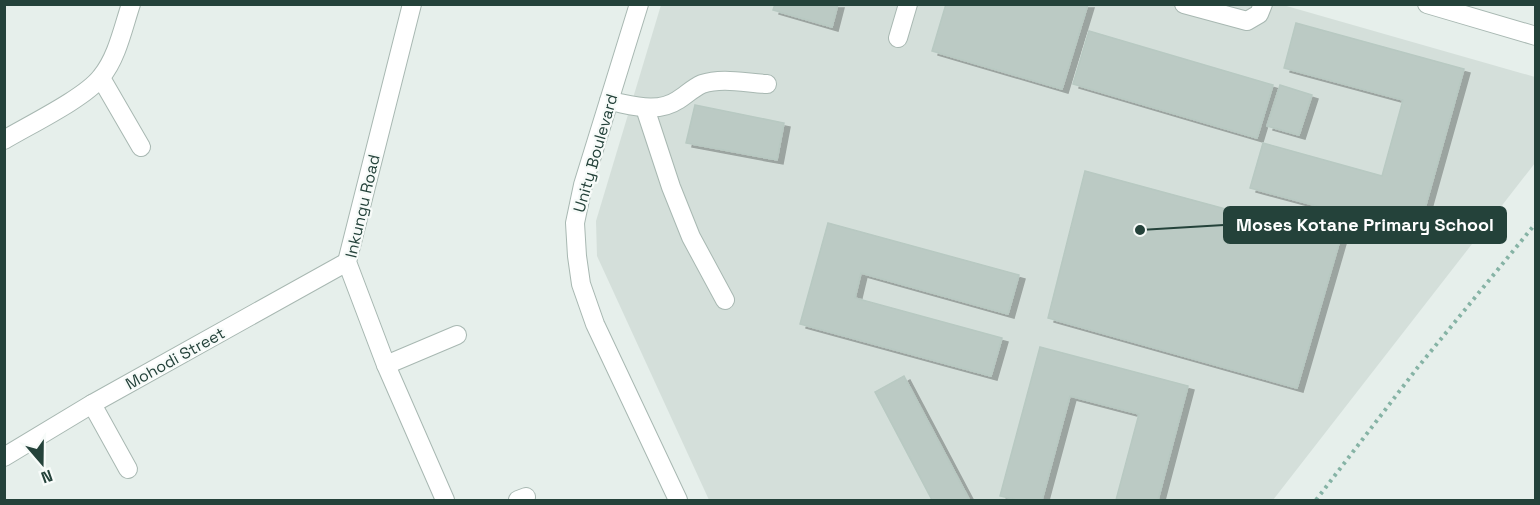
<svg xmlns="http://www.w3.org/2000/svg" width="1540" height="505" font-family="'Space Grotesk',sans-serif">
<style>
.built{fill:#d4dfda}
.building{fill:#bbcac4;stroke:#b8c9c2;stroke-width:1.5;filter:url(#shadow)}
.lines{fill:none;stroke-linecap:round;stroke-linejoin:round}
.minor-casing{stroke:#a8b8b2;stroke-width:20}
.path{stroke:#86b3a5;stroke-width:4;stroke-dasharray:3 4.5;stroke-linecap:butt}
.minor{stroke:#fff;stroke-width:18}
.labels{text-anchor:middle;stroke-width:4.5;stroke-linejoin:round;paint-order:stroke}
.street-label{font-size:16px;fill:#24423a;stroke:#f7fbf9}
.leader{fill:none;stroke:#24423a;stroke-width:2}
.callout-dot{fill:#24423a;stroke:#f7fbf9;stroke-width:2}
.callout{fill:#24423a;stroke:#24423a;stroke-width:2}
.callout-label{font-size:18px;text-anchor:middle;font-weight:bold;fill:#fff}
</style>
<defs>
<filter id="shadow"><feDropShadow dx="6" dy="4" stdDeviation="0" flood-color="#0004"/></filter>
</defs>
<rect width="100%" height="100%" fill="#e6efeb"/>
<path class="built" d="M661 5H1283L1535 77V163L1273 500H709L597 256 596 221Z"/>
<g class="building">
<path d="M775 4H838L832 27 773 10Z"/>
<path d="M946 4H1088L1062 89 932 51Z"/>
<path d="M1296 23 1464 69 1418 233 1250 188 1263 143 1382 176 1403 100 1284 68Z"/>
<path d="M1089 31 1273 85 1257 138 1073 84Z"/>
<path d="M1280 85 1312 95 1299 135 1267 126Z"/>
<path d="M695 105 784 123 777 160 686 143Z"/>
<path d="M1085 171 1340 240 1297 388 1048 318Z"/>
<path d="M828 223 1019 275 1008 314 861 273 855 298 1002 338 991 376 800 324Z"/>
<path d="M1040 347 1188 386 1158 500H1116L1139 414 1070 396 1042 500H1018L1000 496Z"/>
<path d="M904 376 969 499 965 500H932L875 392Z"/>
</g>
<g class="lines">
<g class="minor-casing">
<g id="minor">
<path d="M412 4 347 262 386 365 445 500"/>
<path d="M639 4 583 185 575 223 577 256 581 284 595 324 678 500"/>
<path d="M1184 4 1247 21 1259 14 1263 4"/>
<path d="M1427 4 1536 36"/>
<path d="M898 38 908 4"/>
<path d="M101 78 141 147"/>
<path d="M609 101C632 105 657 114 678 100 686 95 693 88 702 84 722 77 746 83 767 84"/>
<path d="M645 108 671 187 691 237 725 300"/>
<path d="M4 140C29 125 85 98 101 77 117 58 123 28 131 4"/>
<path d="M386 365 457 335"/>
<path d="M92 404 128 469"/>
<path d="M4 457 92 404 347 262"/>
<path d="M518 500 526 497"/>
</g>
</g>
<path class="path" d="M1316 500 1418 367 1536 223"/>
<use href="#minor" class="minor"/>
</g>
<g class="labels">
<g class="street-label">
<text transform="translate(595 153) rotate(-74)" y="6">Unity Boulevard</text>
<text transform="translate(362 206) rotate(-77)" y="6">Inkungu Road</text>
<text transform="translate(175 358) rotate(-29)" y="6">Mohodi Street</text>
</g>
</g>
<path class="leader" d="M1140 230L1224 225"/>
<circle class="callout-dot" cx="1140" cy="230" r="6"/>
<rect class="callout" x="1224" y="207" width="282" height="36" rx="6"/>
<g class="callout-label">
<text x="1365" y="231">Moses Kotane Primary School</text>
</g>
<rect width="1540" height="505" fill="none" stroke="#24423a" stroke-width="12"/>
<g transform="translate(42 463) rotate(160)" stroke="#f7fbf9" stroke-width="4.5" paint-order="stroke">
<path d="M0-4.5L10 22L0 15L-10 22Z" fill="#24423a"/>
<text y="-9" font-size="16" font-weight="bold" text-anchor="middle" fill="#24423a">N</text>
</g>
</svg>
